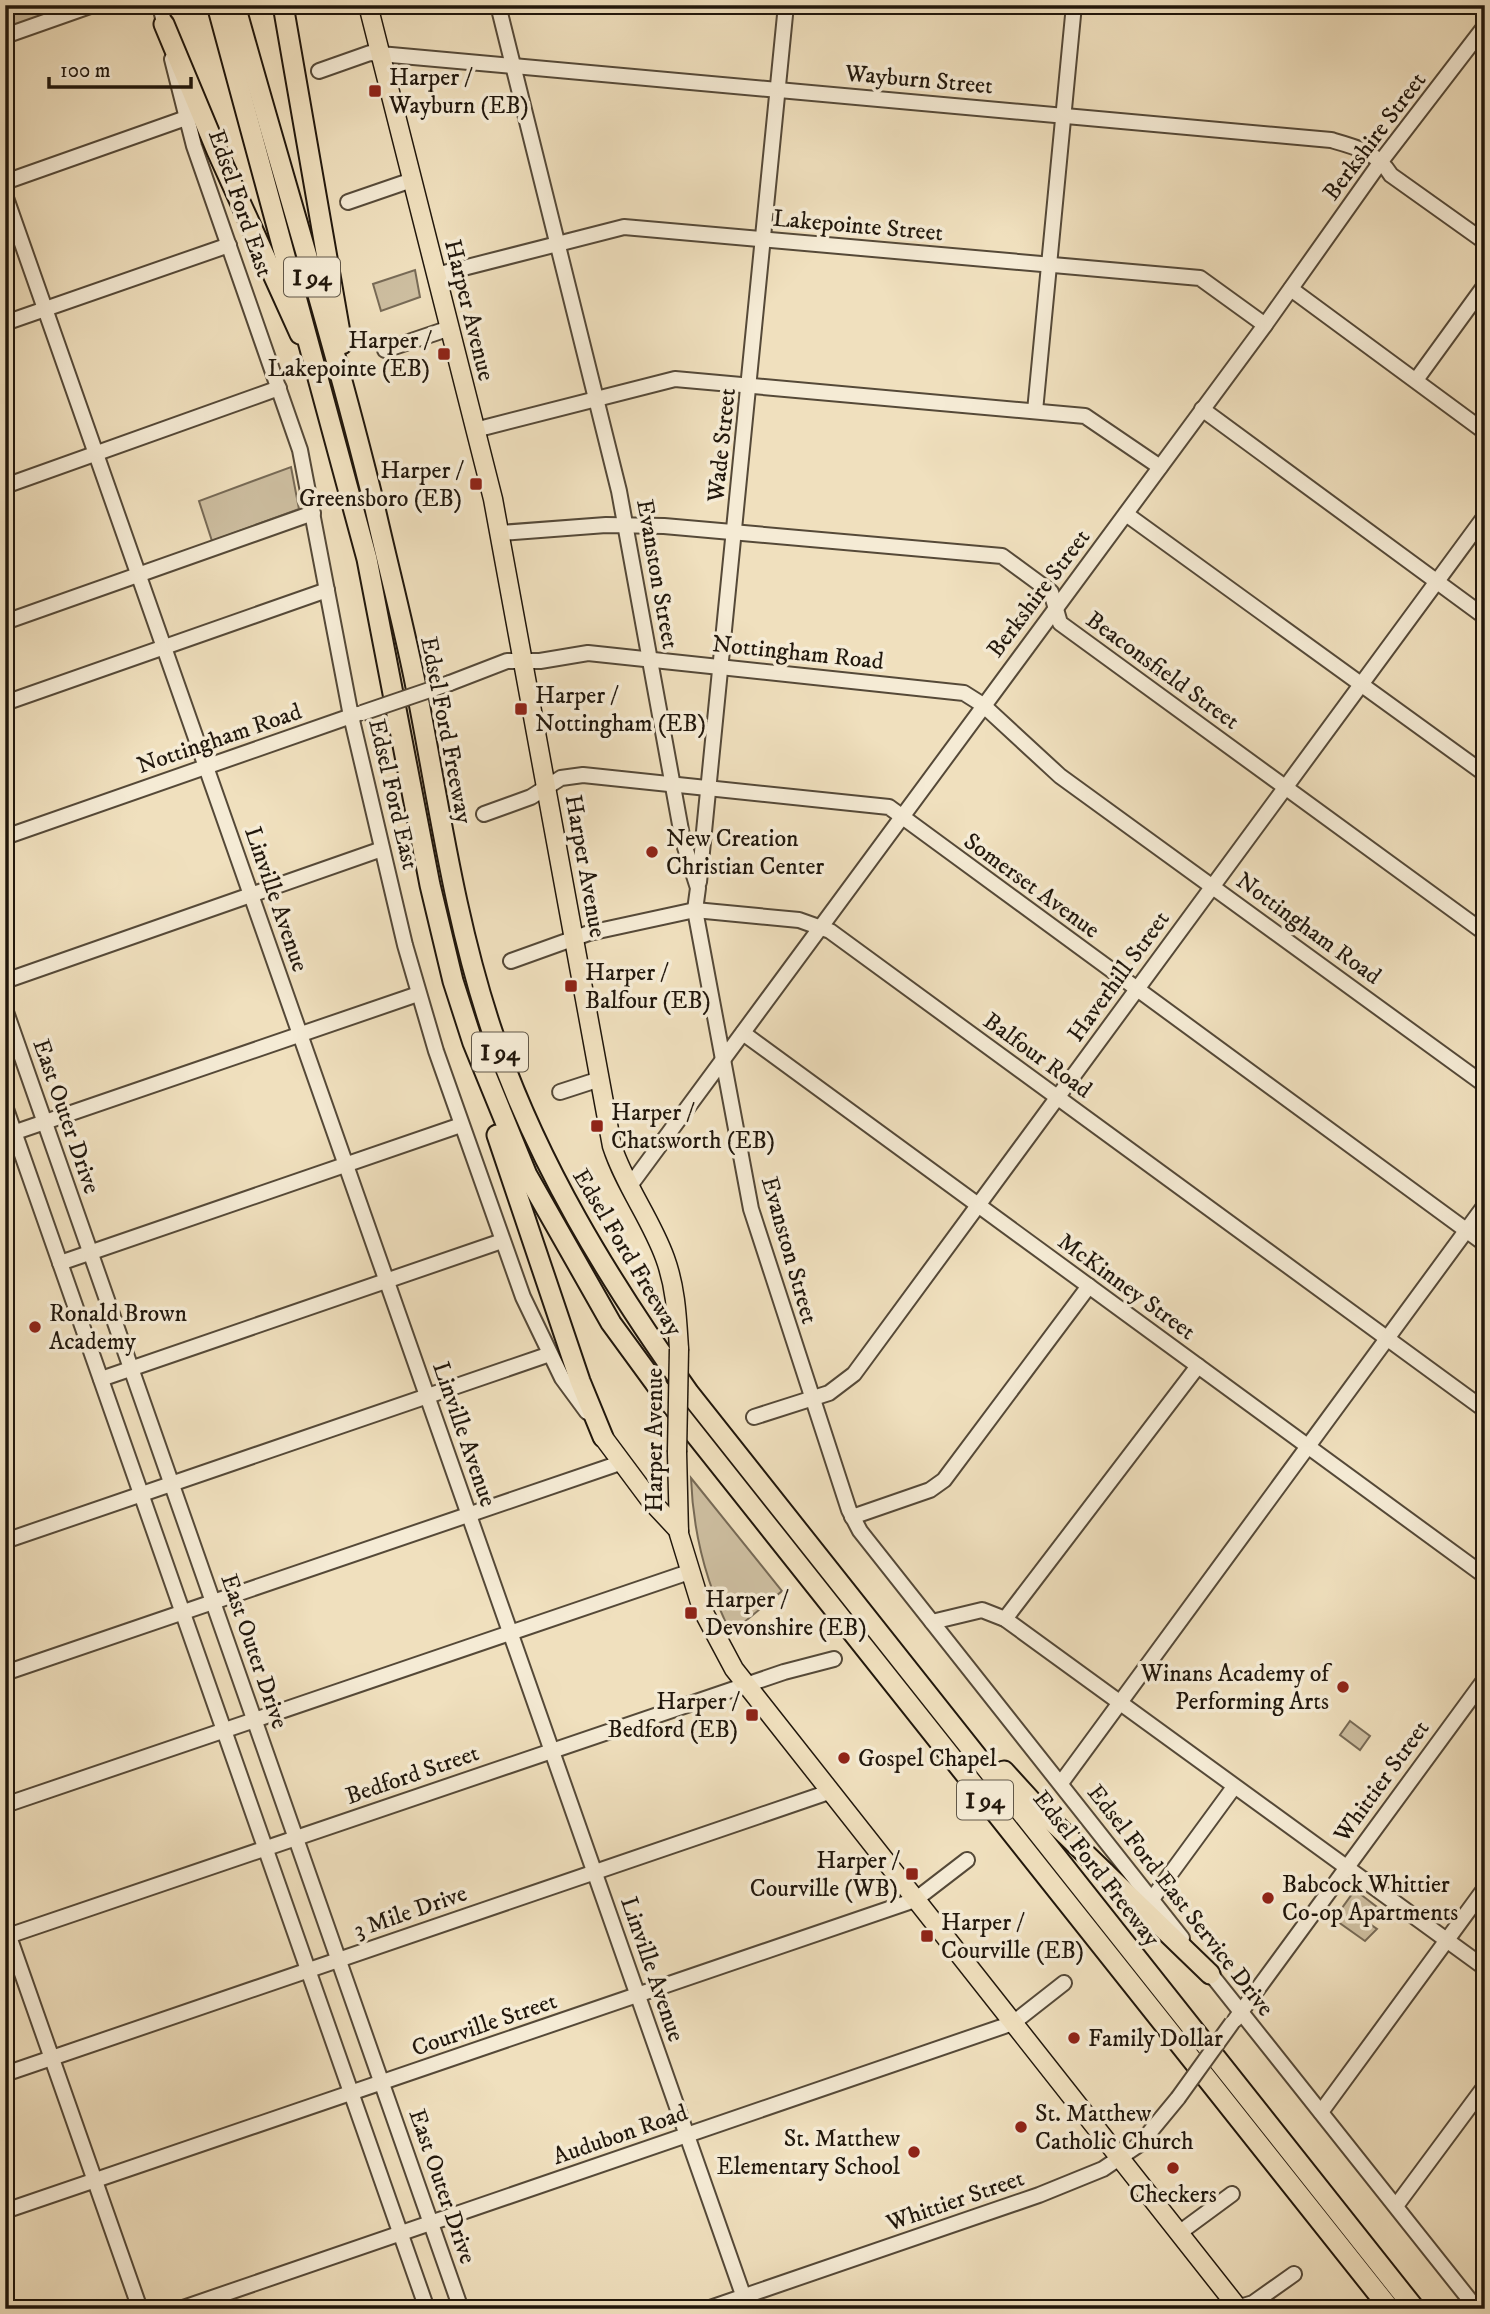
<svg xmlns="http://www.w3.org/2000/svg" width="1490" height="2314" font-family="'IM FELL DW Pica',serif">
<style>
.green{fill:#cdbea0;stroke:#776a56;stroke-width:2}
.lines{fill:none;stroke-linecap:round;stroke-linejoin:round}
.minor-casing{stroke:#554938;stroke-width:18}
.major-casing{stroke:#21170c;stroke-width:21}
.highway-casing{stroke:#21170c;stroke-width:23}
.minor{stroke:#f5ebd5;stroke-width:14}
.major{stroke:#f0e0be;stroke-width:18}
.highway{stroke:#f0e0be;stroke-width:19}
.minor-bridge-casing{stroke:#554938;stroke-width:18;stroke-linecap:butt}
.major-bridge-casing{stroke:#21170c;stroke-width:21;stroke-linecap:butt}
.minor-bridge{stroke:#f5ebd5;stroke-width:14}
.major-bridge{stroke:#f0e0be;stroke-width:18}
.poi-dot{fill:#8f2418;stroke:#f5ebd5;stroke-width:2.5}
.labels{text-anchor:middle;stroke-width:7;stroke-linejoin:round;paint-order:stroke}
.shield{fill:#f5ebd5;stroke:#615748;stroke-width:2}
.shield-label{font-size:23px;font-weight:bold;fill:#21170c}
.poi-label{font-size:24px;fill:#21170c;stroke:#f5ebd5;text-anchor:start}
.street-label{font-size:24px;fill:#21170c;stroke:#f5ebd5}
</style>
<rect width="100%" height="100%" fill="#f0e0be"/>
<filter id="stains"><feTurbulence type="fractalNoise" baseFrequency=".00286" numOctaves="4"/><feColorMatrix values="0 0 0 0 .2 0 0 0 0 .09 0 0 0 0 .02 0 0 0 .5 -.17"/></filter>
<radialGradient id="worn" r=".72"><stop offset=".6" stop-color="#630" stop-opacity="0"/><stop offset="1" stop-color="#630" stop-opacity=".3"/></radialGradient>
<g class="green">
<path d="M24 5H70L5 29V12Z"/>
<path d="M415 270 420 297 381 311 373 284Z"/>
<path d="M291 467 299 509 212 541 199 501Z"/>
<path d="M691 1478 782 1591 731 1633C706 1584 693 1533 691 1478Z"/>
<path d="M1350 1721 1370 1736 1360 1750 1340 1735Z"/>
<path d="M1355 1890 1377 1907 1367 1922 1377 1929 1365 1941 1334 1919Z"/>
</g>
<g class="lines">
<g class="minor-casing">
<g id="minor">
<path d="M160 5 166 32"/>
<path d="M498 5 619 491 683 841 698 888 695 910 751 1209 849 1510 860 1531 1182 1938"/>
<path d="M5 36 93 5"/>
<path d="M172 59 194 146 300 450 351 716 405 945 436 1051 523 1297 562 1378 587 1412"/>
<path d="M319 71 370 53 380 54 1331 140C1356 147 1377 152 1391 175L1485 242"/>
<path d="M5 182 186 118"/>
<path d="M5 195 748 2309"/>
<path d="M348 202 412 180"/>
<path d="M436 275 624 227 1200 278 1265 325"/>
<path d="M1291 289 1485 432"/>
<path d="M5 323 229 245"/>
<path d="M385 350 450 328"/>
<path d="M1416 380 1485 285"/>
<path d="M1202 409 1485 617"/>
<path d="M1035 411 1074 5"/>
<path d="M475 430 675 379 1085 416 1160 467"/>
<path d="M5 486 279 388"/>
<path d="M1126 514 1485 774"/>
<path d="M500 533 606 525 664 526 1002 556 1051 592 1060 623 1485 933"/>
<path d="M5 622 313 513"/>
<path d="M450 683 507 661H540L588 653 964 693 983 705 1060 776 1485 1085"/>
<path d="M5 703 327 590"/>
<path d="M484 814 531 797 561 778 583 775 889 807 1485 1244"/>
<path d="M5 837 357 714"/>
<path d="M699 882 786 5"/>
<path d="M511 961 589 933 695 910 799 920 830 931 1485 1410"/>
<path d="M5 981 382 849"/>
<path d="M5 1009 461 2309"/>
<path d="M743 1033 1485 1576"/>
<path d="M560 1092 600 1079"/>
<path d="M5 1106 427 2309"/>
<path d="M7 1135 418 994"/>
<path d="M629 1187 1265 325 1382 160 1485 26"/>
<path d="M60 1263 461 1125"/>
<path d="M101 1379 502 1241"/>
<path d="M754 1417 829 1393 854 1374 1485 516"/>
<path d="M852 1517 930 1490 944 1480 1089 1286"/>
<path d="M5 1541 550 1354"/>
<path d="M1005 1619 1198 1366"/>
<path d="M932 1622 982 1610 1005 1619 1485 1968"/>
<path d="M5 1673 620 1463"/>
<path d="M1061 1783 1485 1205"/>
<path d="M5 1805 689 1572"/>
<path d="M1152 1899 1234 1787"/>
<path d="M5 1925 140 2309"/>
<path d="M5 1937 784 1672 834 1659"/>
<path d="M1206 1968 1477 2309"/>
<path d="M1235 2020 1485 1679"/>
<path d="M5 2074 829 1792"/>
<path d="M1321 2112 1485 1888"/>
<path d="M1396 2206 1485 2086"/>
<path d="M5 2211 915 1900 967 1860"/>
<path d="M1179 2233 1232 2194"/>
<path d="M180 2309 1013 2023 1064 1983"/>
<path d="M707 2309 1039 2195 1103 2169 1140 2144 1178 2098"/>
<path d="M1233 2309 1253 2303 1294 2274"/>
</g>
</g>
<g class="major-casing">
<g id="major">
<path d="M368 5 493 499 612 1146C625 1186 651 1219 665 1258 676 1288 677 1318 679 1349"/>
<path d="M603 1437 650 1500 679 1531"/>
<path d="M677 1452 679 1534 702 1609 734 1669 1239 2309"/>
</g>
</g>
<g class="highway-casing">
<g id="highway">
<path d="M217 5 367 559 430 885 453 981 473 1043 527 1175 611 1323 660 1390 1390 2309"/>
<path d="M235 5C281 171 333 337 374 504 387 562 402 619 414 677 438 796 453 915 492 1031 537 1164 608 1279 689 1393L1415 2309"/>
<path d="M283 5 342 344"/>
<path d="M164 24 217 151 300 334"/>
<path d="M497 1135 580 1381 603 1437"/>
<path d="M1004 1771 1035 1805 1210 1974"/>
</g>
</g>
<use href="#minor" class="minor"/>
<use href="#major" class="major"/>
<use href="#highway" class="highway"/>
<g class="minor-bridge-casing">
<g id="minor-bridge">
<path d="M362 713 450 683"/>
<path d="M1178 2098 1232 2023"/>
</g>
</g>
<g class="major-bridge-casing">
<path id="major-bridge" d="M677 1452 679 1349"/>
</g>
<use href="#minor-bridge" class="minor-bridge"/>
<use href="#major-bridge" class="major-bridge"/>
</g>
<g class="poi-dot">
<rect x="368" y="84" width="14" height="14" rx="3.5"/>
<rect x="437" y="347" width="14" height="14" rx="3.5"/>
<rect x="469" y="477" width="14" height="14" rx="3.5"/>
<rect x="514" y="702" width="14" height="14" rx="3.5"/>
<circle cx="652" cy="852" r="7"/>
<rect x="564" y="979" width="14" height="14" rx="3.5"/>
<rect x="590" y="1119" width="14" height="14" rx="3.5"/>
<circle cx="35" cy="1327" r="7"/>
<rect x="684" y="1606" width="14" height="14" rx="3.5"/>
<circle cx="1343" cy="1687" r="7"/>
<rect x="745" y="1708" width="14" height="14" rx="3.5"/>
<circle cx="844" cy="1758" r="7"/>
<rect x="905" y="1867" width="14" height="14" rx="3.5"/>
<circle cx="1268" cy="1898" r="7"/>
<rect x="920" y="1929" width="14" height="14" rx="3.5"/>
<circle cx="1074" cy="2038" r="7"/>
<circle cx="1021" cy="2127" r="7"/>
<circle cx="914" cy="2152" r="7"/>
<circle cx="1173" cy="2168" r="7"/>
</g>
<g class="labels">
<g class="shield">
<rect x="284" y="257.5" width="56" height="39" rx="5"/>
<rect x="472" y="1032.5" width="56" height="39" rx="5"/>
<rect x="957" y="1780.5" width="56" height="39" rx="5"/>
</g>
<g class="shield-label">
<text x="312" y="285">I 94</text>
<text x="500" y="1060">I 94</text>
<text x="985" y="1808">I 94</text>
</g>
<g class="poi-label">
<text x="389" y="85">Harper /<tspan x="389" dy="28">Wayburn (EB)</tspan></text>
<text x="430" y="348" text-anchor="end">Harper /<tspan x="430" dy="28">Lakepointe (EB)</tspan></text>
<text x="462" y="478" text-anchor="end">Harper /<tspan x="462" dy="28">Greensboro (EB)</tspan></text>
<text x="535" y="703">Harper /<tspan x="535" dy="28">Nottingham (EB)</tspan></text>
<text x="666" y="846">New Creation<tspan x="666" dy="28">Christian Center</tspan></text>
<text x="585" y="980">Harper /<tspan x="585" dy="28">Balfour (EB)</tspan></text>
<text x="611" y="1120">Harper /<tspan x="611" dy="28">Chatsworth (EB)</tspan></text>
<text x="49" y="1321">Ronald Brown<tspan x="49" dy="28">Academy</tspan></text>
<text x="705" y="1607">Harper /<tspan x="705" dy="28">Devonshire (EB)</tspan></text>
<text x="1329" y="1681" text-anchor="end">Winans Academy of<tspan x="1329" dy="28">Performing Arts</tspan></text>
<text x="738" y="1709" text-anchor="end">Harper /<tspan x="738" dy="28">Bedford (EB)</tspan></text>
<text x="858" y="1766">Gospel Chapel</text>
<text x="898" y="1868" text-anchor="end">Harper /<tspan x="898" dy="28">Courville (WB)</tspan></text>
<text x="1282" y="1892">Babcock Whittier<tspan x="1282" dy="28">Co-op Apartments</tspan></text>
<text x="941" y="1930">Harper /<tspan x="941" dy="28">Courville (EB)</tspan></text>
<text x="1088" y="2046">Family Dollar</text>
<text x="1035" y="2121">St. Matthew<tspan x="1035" dy="28">Catholic Church</tspan></text>
<text x="900" y="2146" text-anchor="end">St. Matthew<tspan x="900" dy="28">Elementary School</tspan></text>
<text x="1173" y="2202" text-anchor="middle">Checkers</text>
</g>
<g class="street-label">
<text transform="translate(919 79) rotate(5)" y="8">Wayburn Street</text>
<text transform="translate(1374 136) rotate(-53)" y="8">Berkshire Street</text>
<text transform="translate(241 203) rotate(71)" y="8">Edsel Ford East</text>
<text transform="translate(858 225) rotate(5)" y="8">Lakepointe Street</text>
<text transform="translate(470 310) rotate(76)" y="8">Harper Avenue</text>
<text transform="translate(721 445) rotate(-84)" y="8">Wade Street</text>
<text transform="translate(658 574) rotate(80)" y="8">Evanston Street</text>
<text transform="translate(1038 593) rotate(-53)" y="8">Berkshire Street</text>
<text transform="translate(798 652) rotate(6)" y="8">Nottingham Road</text>
<text transform="translate(1163 670) rotate(36)" y="8">Beaconsfield Street</text>
<text transform="translate(447 730) rotate(79)" y="8">Edsel Ford Freeway</text>
<text transform="translate(219 738) rotate(-19)" y="8">Nottingham Road</text>
<text transform="translate(394 794) rotate(77)" y="8">Edsel Ford East</text>
<text transform="translate(586 866) rotate(80)" y="8">Harper Avenue</text>
<text transform="translate(1032 885) rotate(36)" y="8">Somerset Avenue</text>
<text transform="translate(277 899) rotate(71)" y="8">Linville Avenue</text>
<text transform="translate(1309 928) rotate(36)" y="8">Nottingham Road</text>
<text transform="translate(1118 976) rotate(-54)" y="8">Haverhill Street</text>
<text transform="translate(1038 1055) rotate(36)" y="8">Balfour Road</text>
<text transform="translate(67 1116) rotate(71)" y="8">East Outer Drive</text>
<text transform="translate(790 1250) rotate(74)" y="8">Evanston Street</text>
<text transform="translate(628 1252) rotate(59)" y="8">Edsel Ford Freeway</text>
<text transform="translate(1127 1286) rotate(36)" y="8">McKinney Street</text>
<text transform="translate(465 1434) rotate(71)" y="8">Linville Avenue</text>
<text transform="translate(654 1440) rotate(-90)" y="8">Harper Avenue</text>
<text transform="translate(255 1651) rotate(71)" y="8">East Outer Drive</text>
<text transform="translate(412 1774) rotate(-19)" y="8">Bedford Street</text>
<text transform="translate(1381 1781) rotate(-54)" y="8">Whittier Street</text>
<text transform="translate(1097 1868) rotate(52)" y="8">Edsel Ford Freeway</text>
<text transform="translate(1181 1900) rotate(52)" y="8">Edsel Ford East Service Drive</text>
<text transform="translate(410 1911) rotate(-19)" y="8">3 Mile Drive</text>
<text transform="translate(653 1969) rotate(71)" y="8">Linville Avenue</text>
<text transform="translate(484 2024) rotate(-19)" y="8">Courville Street</text>
<text transform="translate(620 2134) rotate(-19)" y="8">Audubon Road</text>
<text transform="translate(443 2186) rotate(71)" y="8">East Outer Drive</text>
<text transform="translate(955 2200) rotate(-19)" y="8">Whittier Street</text>
</g>
</g>
<rect width="1490" height="2314" fill="none" stroke="#f0e0be" stroke-width="28"/>
<rect x="7" y="7" width="1476" height="2300" fill="none" stroke="#21170c" stroke-width="3.5"/>
<rect x="14" y="14" width="1462" height="2286" fill="none" stroke="#21170c" stroke-width="2"/>
<path d="M49 77v10h142v-10" fill="none" stroke="#21170c" stroke-width="3.5"/>
<text x="60" y="77" font-size="21" fill="#21170c" stroke="#f5ebd5" stroke-width="5" paint-order="stroke">100 m</text>
<rect width="100%" height="100%" filter="url(#stains)"/>
<rect width="100%" height="100%" fill="url(#worn)"/>
</svg>
